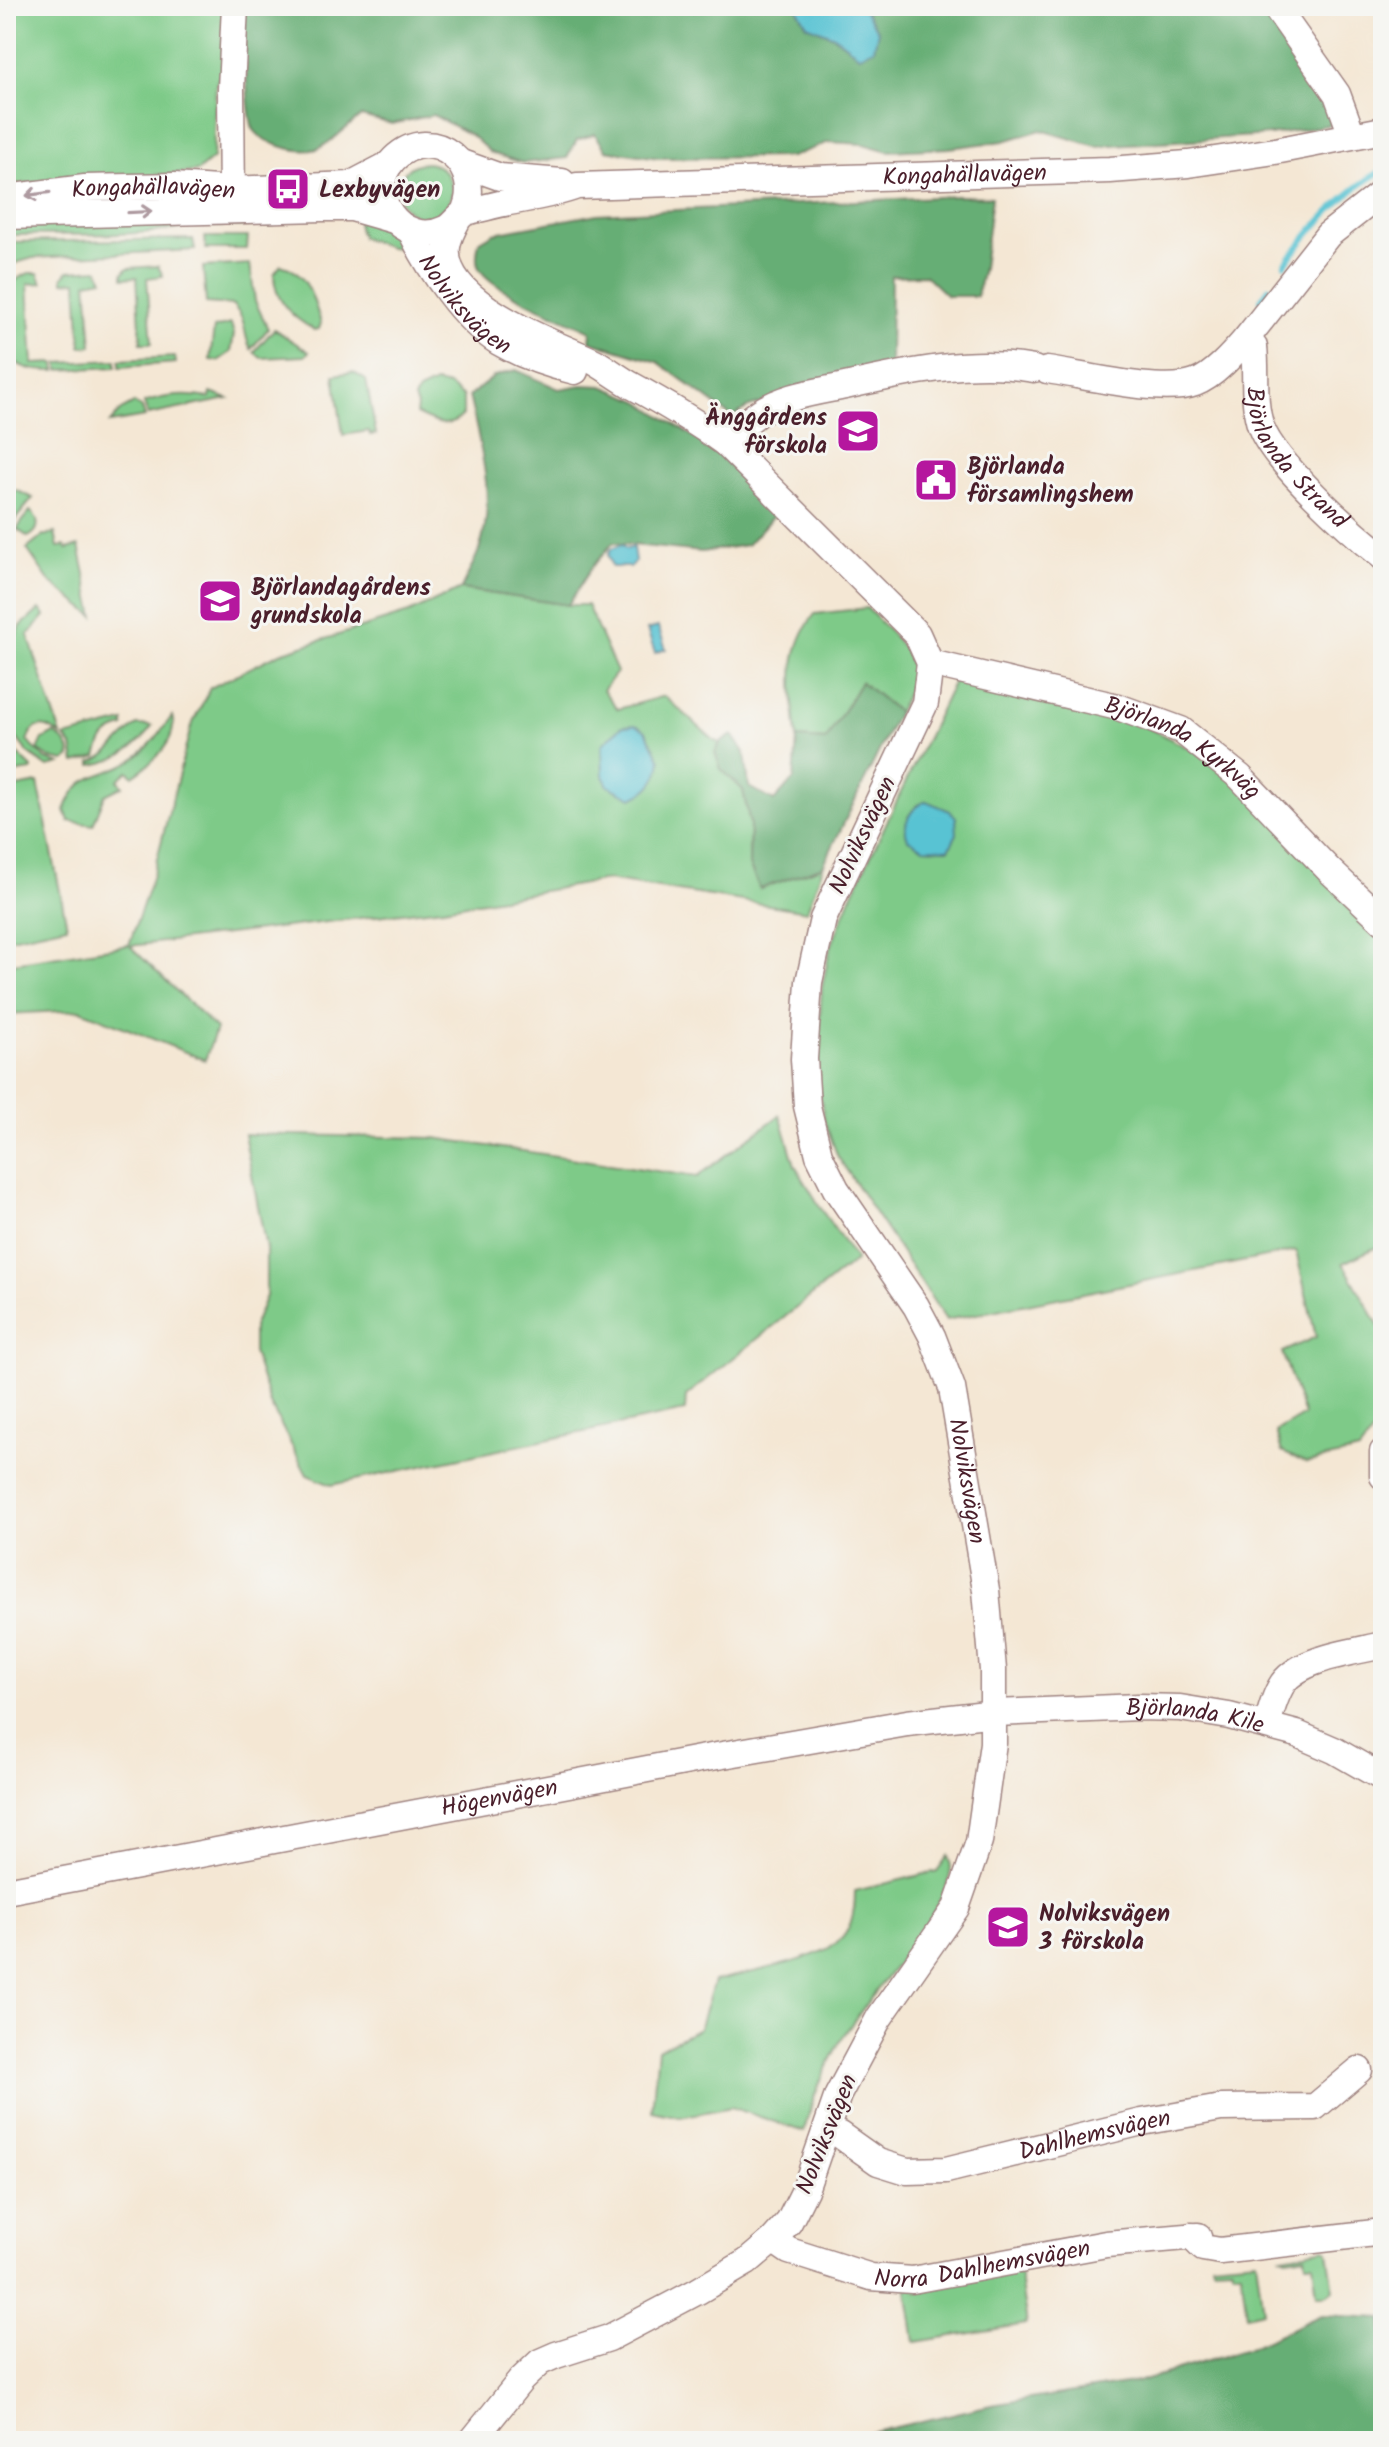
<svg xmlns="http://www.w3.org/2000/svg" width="1389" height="2447" font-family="Kalam,sans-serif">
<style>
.green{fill:#7eca88;stroke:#64745a;stroke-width:2;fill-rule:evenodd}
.forest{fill:#66ae74;stroke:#586650;stroke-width:2}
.water{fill:#58c3d3;stroke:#51717f;stroke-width:2}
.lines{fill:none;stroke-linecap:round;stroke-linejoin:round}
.stream{stroke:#58c3d3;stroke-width:6}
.minor-casing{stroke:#9f8380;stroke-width:29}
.minor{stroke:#fff;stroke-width:26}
.oneway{stroke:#ae9aa0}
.labels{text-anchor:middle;stroke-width:6;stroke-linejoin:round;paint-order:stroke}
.street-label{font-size:24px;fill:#4a1f2b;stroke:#f6f6f2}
.poi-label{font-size:24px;font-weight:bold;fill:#4a1f2b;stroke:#f6f6f2;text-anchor:start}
</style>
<rect width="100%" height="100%" fill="#f6f6f2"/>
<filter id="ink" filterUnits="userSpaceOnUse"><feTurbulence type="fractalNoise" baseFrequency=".0125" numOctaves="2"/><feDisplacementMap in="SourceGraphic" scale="16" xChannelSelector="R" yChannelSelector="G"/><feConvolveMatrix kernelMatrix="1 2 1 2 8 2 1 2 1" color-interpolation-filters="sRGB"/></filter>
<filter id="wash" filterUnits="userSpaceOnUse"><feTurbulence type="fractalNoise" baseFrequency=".006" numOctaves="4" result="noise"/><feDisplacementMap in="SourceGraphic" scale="32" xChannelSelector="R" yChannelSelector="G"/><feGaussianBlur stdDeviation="1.8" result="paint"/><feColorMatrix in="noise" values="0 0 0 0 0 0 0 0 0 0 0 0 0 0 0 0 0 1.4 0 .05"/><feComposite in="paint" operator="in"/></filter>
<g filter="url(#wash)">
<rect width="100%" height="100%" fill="#f4e7d4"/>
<g class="green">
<path d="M6 6H225V63L216 84 213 158 198 171 164 176 6 185Z"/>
<circle cx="425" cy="190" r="27"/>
<path d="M358 216 394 234 409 249 390 247 362 238 358 228Z"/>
<path d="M6 222 196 223C176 238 40 234 6 235Z"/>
<path d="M274 222 273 226H198L199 224Z"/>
<path d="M205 237H248L247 249H206Z"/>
<path d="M193 239 195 250 33 258 6 266V242Z"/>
<path d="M250 264 255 301 268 329 251 349C241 331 250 325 233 305L206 303 203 267Z"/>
<path d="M281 265C308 272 313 299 321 323L319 329 315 330C292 318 274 301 274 274Z"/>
<path d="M158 266 163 276 147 278 152 343H141L137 277 123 278V273L128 268Z"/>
<path d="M98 269 103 279 87 282 92 346 81 347 77 281 63 282V277L68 271Z"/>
<path d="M29 273H38L42 283 28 284 33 364 55 363 56 371C35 371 20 370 6 353V289L20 277Z"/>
<path d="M231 324 234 334 231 352 218 361 210 360 214 328Z"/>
<path d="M274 329 309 352 305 356 261 358 254 352Z"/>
<path d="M175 357 176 363 120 367V360Z"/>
<path d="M116 360V367L59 370V363Z"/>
<path d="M353 372 366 380 376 434 370 435 369 431 343 435 334 375Z"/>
<path d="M435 383 449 386 463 397V415C448 431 433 422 416 414L417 406 414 399 418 391Z"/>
<path d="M211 393 228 399 148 415 144 403C167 395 186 394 210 398Z"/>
<path d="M134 403 142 408 145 417 110 423 121 410Z"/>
<path d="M16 490 33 498 15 520 7 498Z"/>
<path d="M30 511C40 519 41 531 28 537L17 529Z"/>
<path d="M55 533 58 547 65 546 67 549 79 546 94 616 50 582 27 549 43 536Z"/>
<path d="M461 589 568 605H587L617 672 603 690 618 709 664 696 714 740 720 743 715 752 721 768 743 790 750 824 749 865 760 889 823 866 807 911 607 880 443 908 130 946 216 1029 205 1060 81 1010 6 1014V964L129 945 152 878 191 727 210 688 280 653 409 613Z"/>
<path d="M867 608C883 626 919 654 911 683 908 693 902 703 898 712L861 682 826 740 797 738C793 692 785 652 815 614Z"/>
<path d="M40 609 45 616 28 635 61 735C46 724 34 721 27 741L46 759 60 764 48 767 28 753 6 724V654L21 626Z"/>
<path d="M954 681 1137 722 1218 763 1383 929V1244L1343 1263 1383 1333V1419L1359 1451 1306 1463 1282 1452 1276 1432 1304 1415 1282 1352 1316 1337 1296 1251 946 1320 838 1157 824 1120 816 1071 822 987 830 949 851 897ZM926 801 949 849 924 848 908 817 917 805Z"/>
<path d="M172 716C179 740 152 763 133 776L128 771 118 780 123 786 105 795 93 825 69 821 65 810C81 768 103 780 134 759 150 747 161 732 172 716Z"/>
<path d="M124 722V727C105 732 102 739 97 757L75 763 72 746 65 737Z"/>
<path d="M137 725 152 726 151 728C138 747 116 762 92 765L91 762C111 756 121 737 137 725Z"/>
<path d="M54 733C62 738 71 746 70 757L65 761 50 758 38 750 43 739Z"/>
<path d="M6 743 32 768V770L6 774Z"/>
<path d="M38 783 67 926 6 939V789Z"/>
<path d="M780 1115 795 1165 825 1215 856 1260 686 1396 685 1411 331 1485 307 1475 270 1404 253 1352V1327L266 1296V1248L244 1134 435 1138 697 1177Z"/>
<path d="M948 1856C949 1859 951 1866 951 1868 948 1911 866 1998 841 2040 824 2069 812 2099 804 2132L731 2107 680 2117 652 2111 658 2049 699 2029 714 1981C745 1973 815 1961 838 1942 853 1930 855 1908 855 1891L937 1871Z"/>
<path d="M1325 2248 1328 2252 1334 2290 1326 2295H1317L1313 2263H1306L1305 2255 1287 2258 1282 2256Z"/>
<path d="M1256 2259 1263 2311 1247 2315 1241 2271H1234L1232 2266 1213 2267 1212 2263Z"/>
<path d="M1019 2271 1027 2324 915 2342 907 2289Z"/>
</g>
<g class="forest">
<path d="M243 6H796L807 25 834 36 859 55 878 31 861 6H1257C1276 38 1315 68 1330 100 1333 107 1333 117 1335 124L1270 135 1096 146 1041 130 1004 141 949 148 888 151 863 144 829 142 791 157 659 158 606 150 595 134 577 140 567 158 523 163 491 153 471 135 433 115 392 124 361 116C353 122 324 148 317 149 299 154 265 145 254 130 247 122 243 22 243 6Z"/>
<path d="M957 196 992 197 983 268 977 296H947L925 275 891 276 890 366 749 407 732 417 658 362 590 341 591 331C564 318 498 294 481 271 475 264 477 250 479 242L494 233 597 214Z"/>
<path d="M516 370 559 389 582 385 603 386 639 401 712 449 778 511 747 545 702 552 613 543 592 567 568 605 461 589C467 576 474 563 479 550 497 500 480 445 469 396L495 376Z"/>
<path d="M861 682 898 712 823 866 760 889 749 865 750 824 743 790 721 769 715 752 720 743 732 735 745 753 749 787 774 801 794 779 797 738 826 740Z"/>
<path d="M1321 2315 1383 2318V2441H835L991 2405 1137 2382 1247 2349Z"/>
</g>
<g class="water">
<path d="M796 6H861L878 31 874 49 859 55 834 36 807 25Z"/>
<path d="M621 545 627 549 633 547 635 561 631 567H612L608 555 611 549Z"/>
<path d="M658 627 666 649 655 653 647 630Z"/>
<path d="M636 725 646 731 661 760C659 780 650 791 632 798L608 786 603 776 602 745 622 726Z"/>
<path d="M926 801 948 810 956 817 957 834 949 849 924 848 908 839C901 824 911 807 926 801Z"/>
</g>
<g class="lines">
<g class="stream">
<path d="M1285 264C1313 227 1342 193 1383 170"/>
<path d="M1261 300 1269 288"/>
</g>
</g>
</g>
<g filter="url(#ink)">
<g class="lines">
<g class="minor-casing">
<g id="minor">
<path d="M1275 6 1337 94 1352 135"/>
<path d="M461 163 500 177 562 182"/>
<path id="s1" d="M1383 192 1328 235 1246 339 1254 347C1257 373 1252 402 1261 427 1274 463 1351 531 1383 557"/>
<path id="s2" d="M6 198 85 188 174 186 231 190 350 185 390 164"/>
<path d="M232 206 231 89 235 6"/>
<path id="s3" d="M463 214C487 167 432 121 394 159 361 193 402 250 445 229 453 225 457 217 464 213 470 210 480 209 487 207 517 199 548 197 577 186L1110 170 1188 164 1275 151 1383 130"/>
<path d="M6 216 322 208H352L394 220"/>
<path id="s4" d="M458 219C453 228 448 237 447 247 440 304 556 343 595 362 607 369 619 378 631 385 664 403 695 421 725 443L917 634 930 663 925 703 823 919 809 982 804 1059 807 1106 819 1155 836 1189 916 1306 932 1336 952 1388 986 1590 993 1670V1743L979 1842 956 1908 879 2018 838 2095 805 2190 789 2222 773 2240 747 2262 698 2291 609 2338 556 2355 540 2362 521 2380 472 2441"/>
<path id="s5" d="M411 231C428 267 464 321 499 342 521 355 550 365 575 371"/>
<path d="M1047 370C1083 375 1162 395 1195 383 1214 376 1233 354 1246 339"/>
<path d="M725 443C735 433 746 422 757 414 782 396 816 392 845 386 907 372 971 358 1034 369"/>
<path id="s6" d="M930 663 1118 707 1181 730 1240 777 1329 870 1383 921"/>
<path d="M1383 1452V1476"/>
<path d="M1267 1725C1271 1711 1275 1695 1283 1683 1301 1658 1354 1652 1383 1645"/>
<path id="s7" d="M6 1891 700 1759 907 1723 995 1713 1139 1707 1180 1708 1229 1716 1297 1734 1334 1750 1383 1778"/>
<path id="s8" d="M828 2130 840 2135 878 2162 907 2171 946 2170 1142 2122 1221 2108 1315 2107 1359 2070"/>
<path d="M1191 2236 1203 2248 1220 2251 1383 2232"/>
<path id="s9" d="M773 2240 789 2251 871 2277 912 2280 1106 2244 1198 2236"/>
</g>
</g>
<use href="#minor" class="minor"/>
</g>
<defs><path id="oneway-shaft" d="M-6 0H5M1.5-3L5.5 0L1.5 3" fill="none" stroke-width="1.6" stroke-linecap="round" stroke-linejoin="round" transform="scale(2)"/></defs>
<g class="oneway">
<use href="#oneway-shaft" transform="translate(38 194) rotate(172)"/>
<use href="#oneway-shaft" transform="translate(140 212) rotate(-3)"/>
</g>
</g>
<defs>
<g id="bus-square" transform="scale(2.3)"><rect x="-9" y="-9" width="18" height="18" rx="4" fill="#b5179e" stroke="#f6f6f2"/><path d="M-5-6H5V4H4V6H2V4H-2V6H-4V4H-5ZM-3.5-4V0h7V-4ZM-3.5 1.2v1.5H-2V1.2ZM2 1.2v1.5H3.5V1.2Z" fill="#fff"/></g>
<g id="school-square" transform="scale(2.3)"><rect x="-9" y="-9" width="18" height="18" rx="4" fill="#b5179e" stroke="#f6f6f2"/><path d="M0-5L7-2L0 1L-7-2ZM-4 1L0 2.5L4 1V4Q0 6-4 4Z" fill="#fff"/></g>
<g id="civic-square" transform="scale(2.3)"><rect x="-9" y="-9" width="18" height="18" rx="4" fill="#b5179e" stroke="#f6f6f2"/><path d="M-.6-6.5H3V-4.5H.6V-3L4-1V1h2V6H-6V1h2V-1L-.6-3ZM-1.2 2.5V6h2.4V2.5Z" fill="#fff"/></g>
</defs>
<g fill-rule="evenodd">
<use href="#bus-square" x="288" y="189"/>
<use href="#school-square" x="858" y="431"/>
<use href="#civic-square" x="936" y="480"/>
<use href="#school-square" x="220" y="601"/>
<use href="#school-square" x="1008" y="1927"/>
</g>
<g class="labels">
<g class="street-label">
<text dy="8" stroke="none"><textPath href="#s3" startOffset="780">Kongahällavägen</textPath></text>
<text dy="8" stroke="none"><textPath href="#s2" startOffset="148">Kongahällavägen</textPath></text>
<text dy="8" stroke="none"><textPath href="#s5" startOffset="92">Nolviksvägen</textPath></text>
<text dy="8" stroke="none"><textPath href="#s1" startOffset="338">Björlanda Strand</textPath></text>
<text dy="8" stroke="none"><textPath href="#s6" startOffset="270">Björlanda Kyrkväg</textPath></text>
<text transform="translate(862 835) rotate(-65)" y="8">Nolviksvägen</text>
<text dy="8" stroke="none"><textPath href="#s4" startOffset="1566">Nolviksvägen</textPath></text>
<text dy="8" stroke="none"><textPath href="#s7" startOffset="1206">Björlanda Kile</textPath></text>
<text dy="8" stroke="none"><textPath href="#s7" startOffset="502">Högenvägen</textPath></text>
<text transform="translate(826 2134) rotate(-68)" y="8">Nolviksvägen</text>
<text dy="8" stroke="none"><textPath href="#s8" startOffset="282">Dahlhemsvägen</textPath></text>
<text dy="8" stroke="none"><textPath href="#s9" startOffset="218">Norra Dahlhemsvägen</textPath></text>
</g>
<g class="poi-label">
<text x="319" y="197">Lexbyvägen</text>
<text x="827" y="425" text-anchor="end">Änggårdens<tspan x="827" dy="28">förskola</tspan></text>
<text x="967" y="474">Björlanda<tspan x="967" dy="28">församlingshem</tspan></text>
<text x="251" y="595">Björlandagårdens<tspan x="251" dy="28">grundskola</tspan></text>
<text x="1039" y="1921">Nolviksvägen<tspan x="1039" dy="28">3 förskola</tspan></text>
</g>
</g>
<rect width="1389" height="2447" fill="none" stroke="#f6f6f2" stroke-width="32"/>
</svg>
